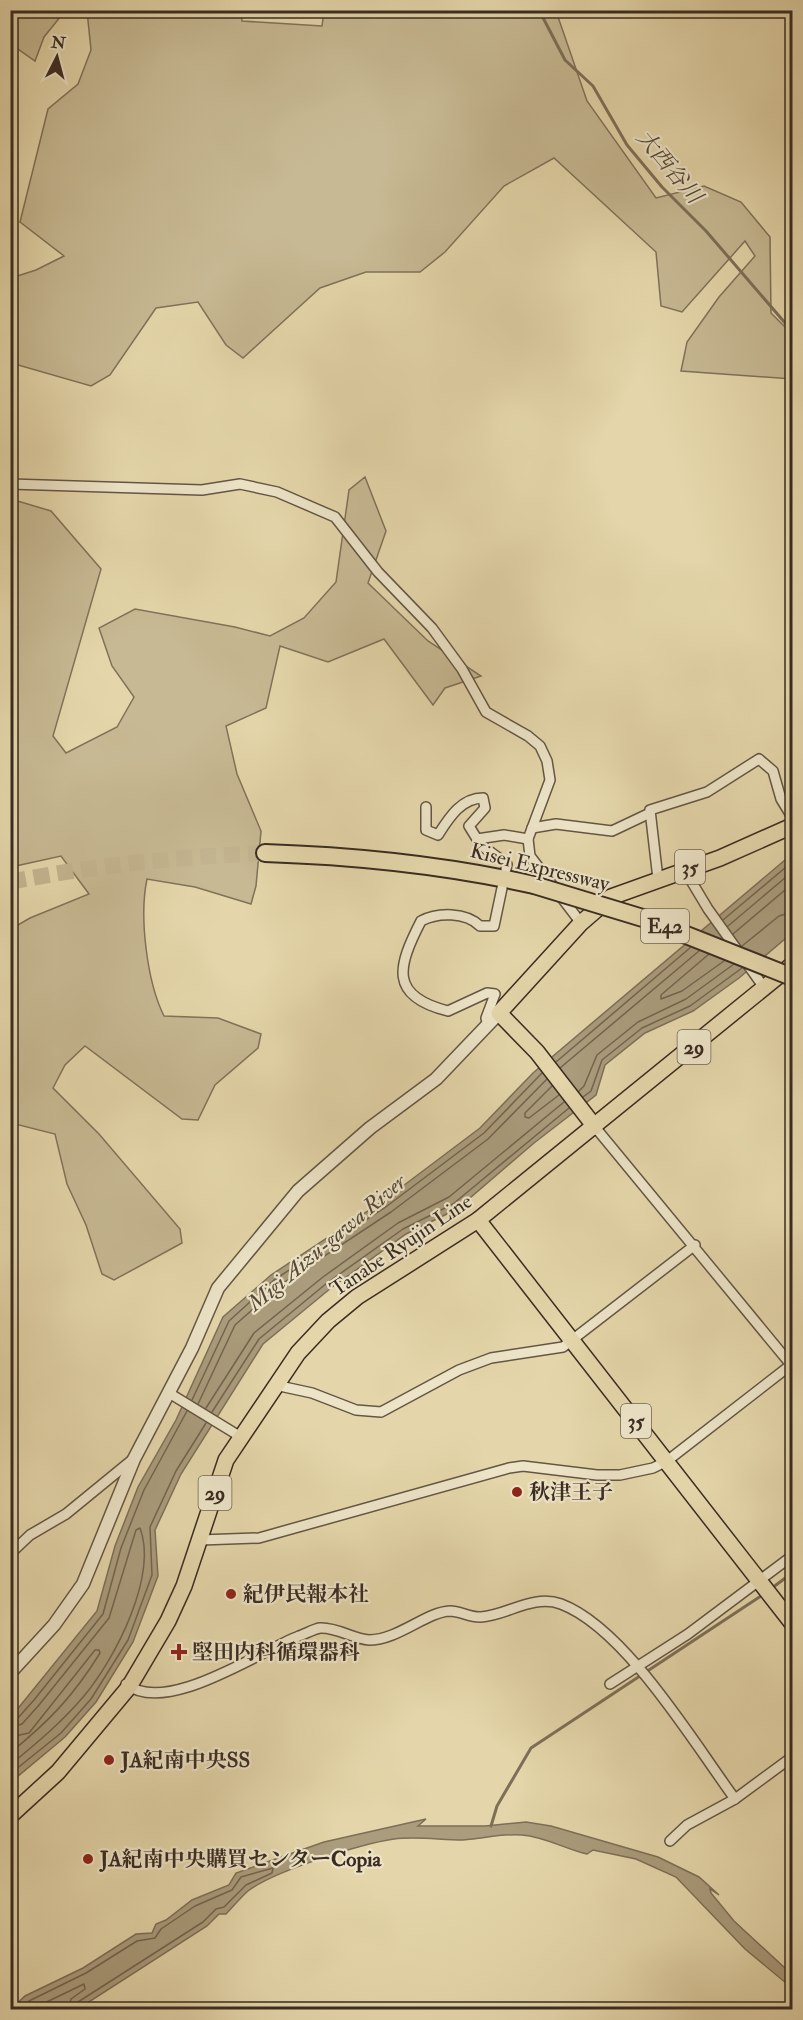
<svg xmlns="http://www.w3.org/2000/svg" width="803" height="2020" font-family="'IM FELL Double Pica','Noto Serif JP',serif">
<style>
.green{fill:#c7b993;stroke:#80725a;stroke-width:1.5}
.water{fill:#aa9c7c;stroke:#7d6f58;stroke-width:1.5}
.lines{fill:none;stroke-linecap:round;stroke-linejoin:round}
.shore{stroke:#72644f;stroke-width:1.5}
.stream{stroke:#7d6f58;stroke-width:3}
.motorway-tunnel{stroke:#c2b48f;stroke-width:16;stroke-dasharray:16 8;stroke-linecap:butt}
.minor-casing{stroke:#645644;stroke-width:12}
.tertiary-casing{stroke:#645644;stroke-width:15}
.primary-casing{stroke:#3a2c22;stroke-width:18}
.motorway-casing{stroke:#3a2c22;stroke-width:20}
.minor{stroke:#ede4c8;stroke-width:9}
.tertiary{stroke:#ede4c8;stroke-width:12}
.primary{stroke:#e4d6aa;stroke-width:15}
.motorway{stroke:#e4d6aa;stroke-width:16}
.motorway-bridge-casing{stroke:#3a2c22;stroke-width:20;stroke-linecap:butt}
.motorway-bridge{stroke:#e4d6aa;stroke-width:16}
.poi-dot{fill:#8f2418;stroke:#ede4c8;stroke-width:2}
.labels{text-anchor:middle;stroke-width:4.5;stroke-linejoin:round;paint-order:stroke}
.shield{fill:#ede4c8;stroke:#706354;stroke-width:1.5}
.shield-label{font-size:20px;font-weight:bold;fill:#3a2c22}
.street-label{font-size:21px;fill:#3a2c22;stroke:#ede4c8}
.poi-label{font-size:21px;font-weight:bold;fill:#3a2c22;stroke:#ede4c8;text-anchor:start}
.water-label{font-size:22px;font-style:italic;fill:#564838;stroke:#ede4c8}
</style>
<rect width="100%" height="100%" fill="#e4d6aa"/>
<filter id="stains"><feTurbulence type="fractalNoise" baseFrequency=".00333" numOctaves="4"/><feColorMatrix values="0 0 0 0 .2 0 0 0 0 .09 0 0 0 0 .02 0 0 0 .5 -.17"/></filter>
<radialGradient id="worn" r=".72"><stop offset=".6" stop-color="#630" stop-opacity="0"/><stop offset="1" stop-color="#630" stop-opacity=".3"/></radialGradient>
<g class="green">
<path d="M11 10 65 11 44 37 35 61 11 44Z"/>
<path d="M87 11H241L242 21 322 26 324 11H556L587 101 656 198 704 186 741 202 770 237 771 313 792 334V379L681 371 687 342 719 297 755 256 745 241 682 312 661 306 656 252 554 158 504 186 445 252 420 272H366L320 288 243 358 226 345 198 302 156 308 110 375 91 386 11 363V278L36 270 64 256 20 222 48 109 78 84 91 50Z"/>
<path d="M365 477 386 531 368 583 428 641 481 676 445 688 433 705 384 639 328 662 280 646 266 708 226 726 237 774 261 831 256 886 251 904 195 887 147 879C139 917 147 982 164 1016L218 1018 261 1034 258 1048 215 1085 198 1120 182 1119 85 1046 65 1065 53 1088 99 1134 180 1229 182 1243 114 1280 102 1274 86 1225 67 1184 55 1134 11 1123V929L30 918 89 894 61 856 11 867 10 639 18 627 11 624V499L51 511 101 569 53 736 66 753 117 727 134 697 112 666 99 628 135 609 235 627 270 636 304 618 336 582 349 490Z"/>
</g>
<g class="water">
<path d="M792 854V933L739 978 693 1011 645 1033 605 1065 596 1095 534 1143 457 1209 406 1234 331 1288 263 1344 181 1474 155 1530 158 1576 133 1642 96 1702 65 1737 11 1782V1717L97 1611 115 1546 138 1487 176 1420 223 1317 271 1275 383 1201 480 1128 533 1073Z"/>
<path d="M426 1819 418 1826H485L526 1822 551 1826 658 1857 699 1877 719 1895 710 1889 711 1893 734 1921 786 1969 792 1971V1988L745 1949 676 1877 636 1859 593 1850 587 1854C565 1849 546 1837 522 1835 502 1833 483 1839 463 1840 440 1840 417 1836 394 1839 361 1844 274 1871 248 1891 240 1898 233 1907 226 1914H219L207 1926 78 2009H11L25 1996 83 1968 136 1934 152 1933 156 1924 166 1920 192 1900 229 1885 236 1873 324 1842Z"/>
</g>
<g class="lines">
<g class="shore">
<path d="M723 920 792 862"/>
<path d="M728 926 792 872"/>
<path d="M733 934 792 884"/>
<path d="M742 946 779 916 792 912"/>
<path d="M709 954 661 995V999L682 991 724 961"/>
<path d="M556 1062 691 947"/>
<path d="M560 1068 699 951"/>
<path d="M552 1086 525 1113V1117L529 1118 559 1095"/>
<path d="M579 1091 584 1086 597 1055 638 1022 686 999 734 964"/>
<path d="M583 1097 591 1091 602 1060 642 1028 690 1006 742 968"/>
<path d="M192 1400 229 1321 274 1280 387 1206 484 1133 542 1073"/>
<path d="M198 1404 235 1325 279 1286 391 1212 488 1139 547 1079"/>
<path d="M206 1408 254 1333 323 1277 398 1223 449 1197 564 1102"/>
<path d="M212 1412 259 1339 327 1283 403 1229 453 1204 569 1108"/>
<path d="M10 1720 17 1719 34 1700 103 1614 121 1548 144 1490 187 1411"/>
<path d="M10 1728 22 1724 39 1705 109 1618 136 1530 140 1528C158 1576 115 1659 84 1696 62 1722 37 1743 10 1765"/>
<path d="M10 1737 29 1733 95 1650H99L100 1653C73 1697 48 1722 10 1753"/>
<path d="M10 1774 61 1733 91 1699 128 1640 152 1575 150 1527 176 1471 206 1423"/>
<path d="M18 2010 29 2001 86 1973 137 1941 155 1938 161 1929 195 1906 232 1890 241 1877 273 1868 272 1873 246 1885 224 1907 216 1909 203 1922 78 2002 76 2010"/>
<path d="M30 2010 84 1984 85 1989 71 1999 68 2010"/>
</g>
<g class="stream">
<path d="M539 10 565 60 593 86 627 145 662 187 706 231 792 331"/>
<path d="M772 1588 792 1573"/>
<path d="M491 1826 497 1806 531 1748 764 1594"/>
</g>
<path class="motorway-tunnel" d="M10 882C96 865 177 857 265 853"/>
<g class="minor-casing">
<g id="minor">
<path d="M10 484 202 490 240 484 277 492 335 517 378 572 432 628 462 669 486 712 528 736 540 746 547 761 550 780 528 839 530 856 581 923"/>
<path d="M426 807V830L438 835C449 818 461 798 483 798L485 808 469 826 477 839 504 835 528 839"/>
<path d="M532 828 556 824 612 831 650 813"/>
<path d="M477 839 478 843 507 864 506 869"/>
<path d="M684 869 708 909 765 989"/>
<path d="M658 879 650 810 707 792 759 759 773 771 781 799 792 817"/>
<path d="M488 1026 486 1018 495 994 487 993 448 1011C388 996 398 966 421 921 438 912 466 912 480 926H494L502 888"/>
<path d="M595 1127 792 1366"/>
<path d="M275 1385 312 1393 356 1410 381 1412 459 1370 491 1358 563 1347 695 1245"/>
<path d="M169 1393 241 1437"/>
<path d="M200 1540 259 1538 509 1468 523 1466 597 1475H620L653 1468 667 1461 792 1364"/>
<path d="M10 1554 30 1535 66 1514 132 1460"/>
<path d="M126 1684C166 1716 258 1652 299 1636 305 1634 314 1629 320 1628 337 1627 353 1639 369 1640 398 1640 426 1612 450 1611 460 1611 471 1618 481 1617 508 1615 533 1594 561 1604 625 1628 694 1743 735 1799"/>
<path d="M610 1684 688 1634 792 1556"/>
<path d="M670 1841 687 1825 735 1799 792 1757"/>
</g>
</g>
<g class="tertiary-casing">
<path id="tertiary" d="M10 1673 54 1625 83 1584 134 1459 192 1348 218 1288 298 1191 370 1128 436 1079 499 1013"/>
</g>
<g class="primary-casing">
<g id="primary">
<path d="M595 1127 537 1052 499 1013 581 923 611 897 720 858 792 826"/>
<path d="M478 1220 792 1623"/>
<path d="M10 1816 58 1772 129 1687 168 1621 184 1586 226 1460 298 1353 328 1321 357 1297 478 1220 792 965"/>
</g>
</g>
<g class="motorway-casing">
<path id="motorway" d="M265 853C356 856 445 865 534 885"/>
</g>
<use href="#minor" class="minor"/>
<use href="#tertiary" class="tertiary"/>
<use href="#primary" class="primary"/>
<use href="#motorway" class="motorway"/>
<g class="motorway-bridge-casing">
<path id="motorway-bridge" d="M534 885 646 919 792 977"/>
</g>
<use href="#motorway-bridge" class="motorway-bridge"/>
</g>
<g class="poi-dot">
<circle cx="517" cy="1492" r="6"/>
<circle cx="231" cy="1594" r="6"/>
<path d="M176 1643h6v6h6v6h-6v6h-6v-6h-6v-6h6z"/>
<circle cx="109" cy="1760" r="6"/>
<circle cx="88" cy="1859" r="6"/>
</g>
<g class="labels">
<g class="shield">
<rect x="675" y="850" width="30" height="34" rx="4.5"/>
<rect x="641" y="909" width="48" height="34" rx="4.5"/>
<rect x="677.5" y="1030" width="33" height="34" rx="4.5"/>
<rect x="621" y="1404" width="30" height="34" rx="4.5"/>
<rect x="198.5" y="1476" width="33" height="34" rx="4.5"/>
</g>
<g class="shield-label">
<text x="690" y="874">35</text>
<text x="665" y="933">E42</text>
<text x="694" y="1054">29</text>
<text x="636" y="1428">35</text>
<text x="215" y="1500">29</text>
</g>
<g class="street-label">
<text transform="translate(540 867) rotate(14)" y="7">Kisei Expressway</text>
<text transform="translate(401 1245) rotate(-34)" y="7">Tanabe Ryujin Line</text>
</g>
<g class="poi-label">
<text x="529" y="1499">秋津王子</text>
<text x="243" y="1601">紀伊民報本社</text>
<text x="192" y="1659">堅田内科循環器科</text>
<text x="121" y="1767">JA紀南中央SS</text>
<text x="100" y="1866">JA紀南中央購買センターCopia</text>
</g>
<g class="water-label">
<text transform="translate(670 166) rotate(50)" y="8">大西谷川</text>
<text transform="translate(326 1242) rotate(-40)" y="8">Migi Aizu-gawa River</text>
</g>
</g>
<rect width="803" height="2020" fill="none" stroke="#e4d6aa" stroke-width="36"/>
<rect x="12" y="12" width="779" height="1996" fill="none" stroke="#3a2c22" stroke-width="3"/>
<rect x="18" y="18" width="767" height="1984" fill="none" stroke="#3a2c22" stroke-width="1.5"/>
<g transform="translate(57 57) rotate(6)" stroke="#ede4c8" stroke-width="4.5" paint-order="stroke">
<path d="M0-4.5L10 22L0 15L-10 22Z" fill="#3a2c22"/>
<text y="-9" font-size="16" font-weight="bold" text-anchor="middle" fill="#3a2c22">N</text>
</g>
<rect width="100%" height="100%" filter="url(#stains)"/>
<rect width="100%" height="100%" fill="url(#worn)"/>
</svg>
